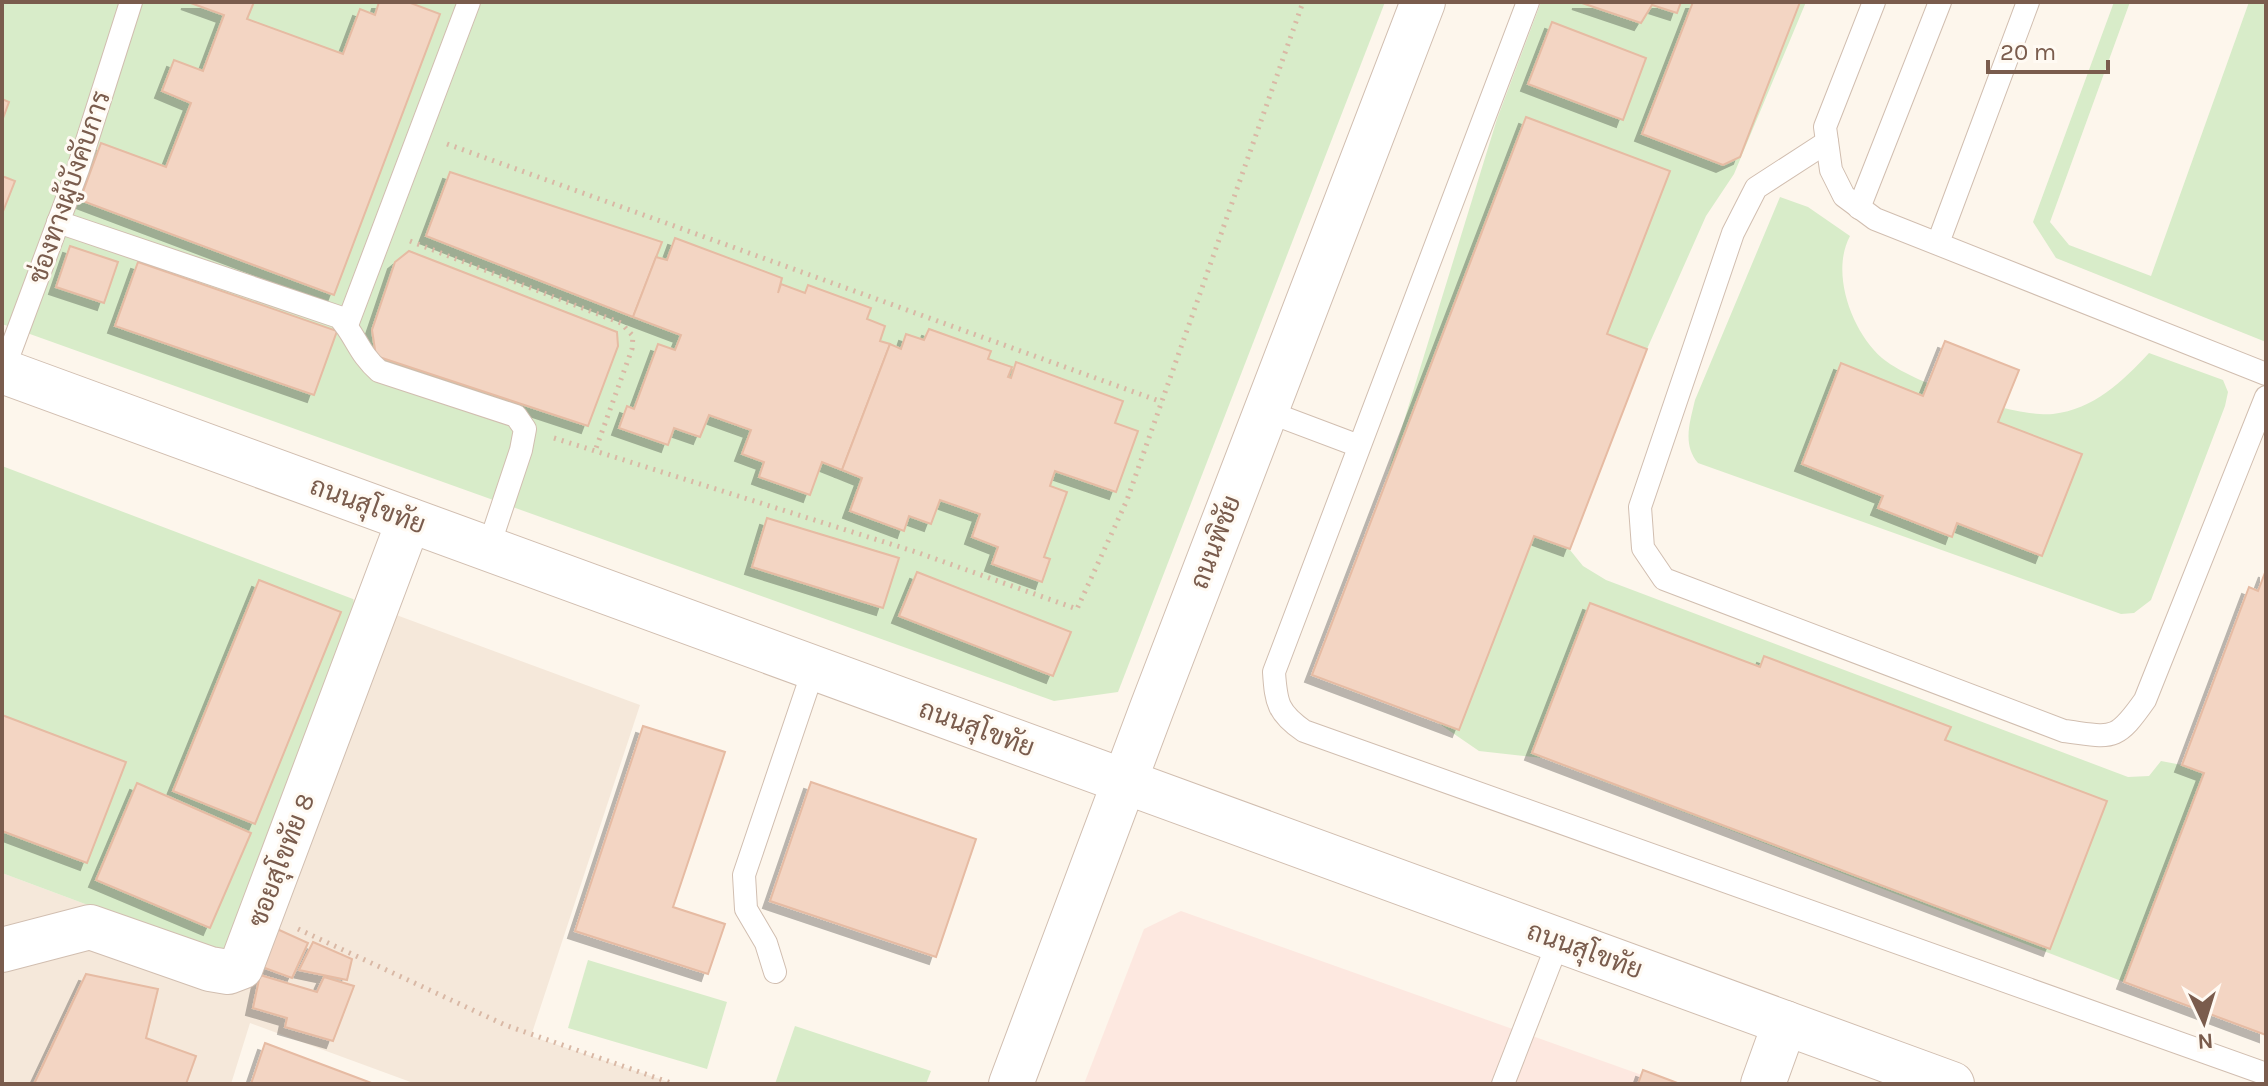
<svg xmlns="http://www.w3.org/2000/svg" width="2268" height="1086" font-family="Karla,Sarabun,sans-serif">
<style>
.residential{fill:#f5e8da}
.commercial{fill:#fde8e0}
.green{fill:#d8ecc9}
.building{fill:#f3d5c3;stroke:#e6bba3;stroke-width:2;filter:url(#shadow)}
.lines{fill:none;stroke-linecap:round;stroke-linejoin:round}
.service-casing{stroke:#d1beb0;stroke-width:24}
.minor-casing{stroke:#d1beb0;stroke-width:46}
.tertiary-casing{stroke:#d1beb0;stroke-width:46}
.path{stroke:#d9b8a5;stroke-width:5;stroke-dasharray:2 6;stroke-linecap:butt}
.service{stroke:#fff;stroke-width:22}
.minor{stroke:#fff;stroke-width:44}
.tertiary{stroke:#fff;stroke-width:44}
.labels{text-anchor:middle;stroke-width:6;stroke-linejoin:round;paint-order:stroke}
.street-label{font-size:26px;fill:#7a5c4d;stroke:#fffaf3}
</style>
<defs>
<filter id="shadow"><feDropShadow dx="-7" dy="7" stdDeviation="0" flood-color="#0004"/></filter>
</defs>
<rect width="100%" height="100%" fill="#fdf6ec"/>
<path class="residential" d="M353 599 640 705 531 1036 675 1084H416L250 1023 231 1084H2V873L211 951 356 610Z"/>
<path class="commercial" d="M1181 911 1667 1084H1084L1144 929Z"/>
<g class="green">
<path d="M2 2H1385L1118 692 1054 701 2 324Z"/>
<path d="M1541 2H1806L1734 174 1706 216 1647 349 1570 550 1583 566 1606 580 2128 777 2149 776 2161 761 2182 765 2204 773 2124 982 1543 758 1479 751 1333 651 1497 119Z"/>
<path d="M2114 2H2130L2050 222 2069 245 2151 276 2249 2H2266V342L2056 258 2033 222Z"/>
<path d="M1780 197 1808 207 1850 236C1830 273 1852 332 1882 358 1911 383 2016 418 2053 414 2094 409 2122 382 2149 353L2223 380 2228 392 2225 406 2151 600 2134 613 2121 614 1698 463C1682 444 1690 422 1695 400Z"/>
<path d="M2 466 353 599 356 610 228 950 211 951 2 873Z"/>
<path d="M588 960 727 1002 707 1069 568 1028Z"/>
<path d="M795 1026 931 1071 926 1084H775Z"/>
</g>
<g class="building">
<path d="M188 2H254L247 19 343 54 360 9 375 15 379 2H408L440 14 334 295 80 200 101 143 166 167 191 103 162 91 174 60 203 71 224 15Z"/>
<path d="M1579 2H1681L1677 13 1652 5 1641 23Z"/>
<path d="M1693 2H1800L1740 157 1723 165 1642 134Z"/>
<path d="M1552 22 1646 58 1623 120 1528 84Z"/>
<path d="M2 99 9 102 2 121Z"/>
<path d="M1526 117 1670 171 1607 334 1647 349 1570 549 1534 536 1459 730 1312 675Z"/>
<path d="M450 172 662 242 633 317 426 236Z"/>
<path d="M2 176 15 181 2 214Z"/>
<path d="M675 238 782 278 778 293 781 284 805 293 808 285 871 308 867 319 885 326 880 341 890 344 842 470 822 462 810 495 759 477 764 462 742 454 751 430 709 415 700 437 674 428 668 445 619 428 627 406 634 409 658 344 675 350 681 335 633 317 656 257 667 260Z"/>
<path d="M70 246 118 262 104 303 56 287Z"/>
<path d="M409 251 617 332 618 346 588 426 376 356 372 330 395 262Z"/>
<path d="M138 262 337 331 314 395 115 326Z"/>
<path d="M929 329 991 351 988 359 1012 367 1008 377 1011 378 1016 362 1123 401 1115 423 1138 431 1116 492 1055 471 1050 486 1067 492 1044 557 1050 559 1042 582 992 564 998 547 972 537 980 514 940 500 931 524 909 516 904 531 850 511 862 478 842 470 890 344 901 349 906 334 924 340Z"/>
<path d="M1945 341 2019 370 1998 422 2082 454 2042 556 1957 523 1952 537 1878 508 1883 496 1802 464 1841 363 1923 396Z"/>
<path d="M767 518 899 558 883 608 752 567Z"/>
<path d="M2266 570V1035L2124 982 2204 773 2182 765 2249 587 2258 591Z"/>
<path d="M917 572 1071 632 1053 676 899 616Z"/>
<path d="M259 580 341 612 255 824 173 791Z"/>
<path d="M1590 603 1760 667 1764 656 1951 727 1945 740 2107 801 2050 949 1532 753Z"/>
<path d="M2 715 126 762 87 863 2 831Z"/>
<path d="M643 726 725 752 673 907 725 924 708 974 575 931Z"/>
<path d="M811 782 976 839 936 957 770 901Z"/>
<path d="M137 783 251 833 210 928 96 880Z"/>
<path d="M266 924 308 943 292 978 254 964Z"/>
<path d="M313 942 352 959 347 980 299 970Z"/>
<path d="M86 974 158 989 146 1038 196 1056 186 1084H34Z"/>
<path d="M260 975 317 992 324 977 354 986 333 1041 285 1027 287 1018 253 1008Z"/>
<path d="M265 1043 374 1084H251Z"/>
<path d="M1643 1070 1680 1084H1638Z"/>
</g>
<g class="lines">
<g class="service-casing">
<g id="service">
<path d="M1528 2 1274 672C1276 703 1278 713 1304 731L2266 1074"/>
<path d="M1874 2 1825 127 1831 170 1844 196 1875 219 2266 374"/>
<path d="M1827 142 1756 188 1733 233 1640 507 1643 548 1664 579 2064 731C2112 737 2115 743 2145 700L2266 397"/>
<path d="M1859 208 1940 2"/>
<path d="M58 222 339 317C356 336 359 354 379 371L516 416 525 429 521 450 488 549"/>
<path d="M1938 243 2028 2"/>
<path d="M347 325 469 2"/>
<path d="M3 371 78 169 131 2"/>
<path d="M1266 411 1359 446"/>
<path d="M775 972 766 943 746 909 744 875 814 668"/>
<path d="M1503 1084 1559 940"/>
</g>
</g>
<g class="minor-casing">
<g id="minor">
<path d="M2 950 90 927 210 969 228 972 241 967 409 520"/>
<path d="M1763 1084 1785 1023"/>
</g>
</g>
<g class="tertiary-casing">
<g id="tertiary">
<path d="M2 371 1952 1084"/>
<path d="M1011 1084 1152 708 1423 2"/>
</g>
</g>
<g class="path">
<path d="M447 144 1162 402"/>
<path d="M410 241 621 323 633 336 632 349 595 451"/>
<path d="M554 438 916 552 1077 609 1127 500 1303 2"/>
<path d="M298 929 505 1025 674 1084"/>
</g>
<use href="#service" class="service"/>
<use href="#minor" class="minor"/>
<use href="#tertiary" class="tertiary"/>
</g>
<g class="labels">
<g class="street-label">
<text transform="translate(69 187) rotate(-71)" y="9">ช่องทางผู้บังคับการ</text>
<text transform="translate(368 505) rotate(20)" y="9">ถนนสุโขทัย</text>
<text transform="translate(1215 542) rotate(-69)" y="9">ถนนพิชัย</text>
<text transform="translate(977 728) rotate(20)" y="9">ถนนสุโขทัย</text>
<text transform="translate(281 860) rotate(-69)" y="9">ซอยสุโขทัย 8</text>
<text transform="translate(1585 950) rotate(20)" y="9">ถนนสุโขทัย</text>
</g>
</g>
<rect width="2268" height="1086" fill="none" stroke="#7a5c4d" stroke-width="8"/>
<g transform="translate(2204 1022) rotate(176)" stroke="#fffaf3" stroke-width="6" paint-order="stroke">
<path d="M0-6L14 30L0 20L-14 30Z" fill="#7a5c4d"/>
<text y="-12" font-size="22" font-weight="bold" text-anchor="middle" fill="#7a5c4d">N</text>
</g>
<path d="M1988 60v12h120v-12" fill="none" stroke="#7a5c4d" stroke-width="4"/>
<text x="2000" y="60" font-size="24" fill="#7a5c4d" stroke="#fffaf3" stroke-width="6" paint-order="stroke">20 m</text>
</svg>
